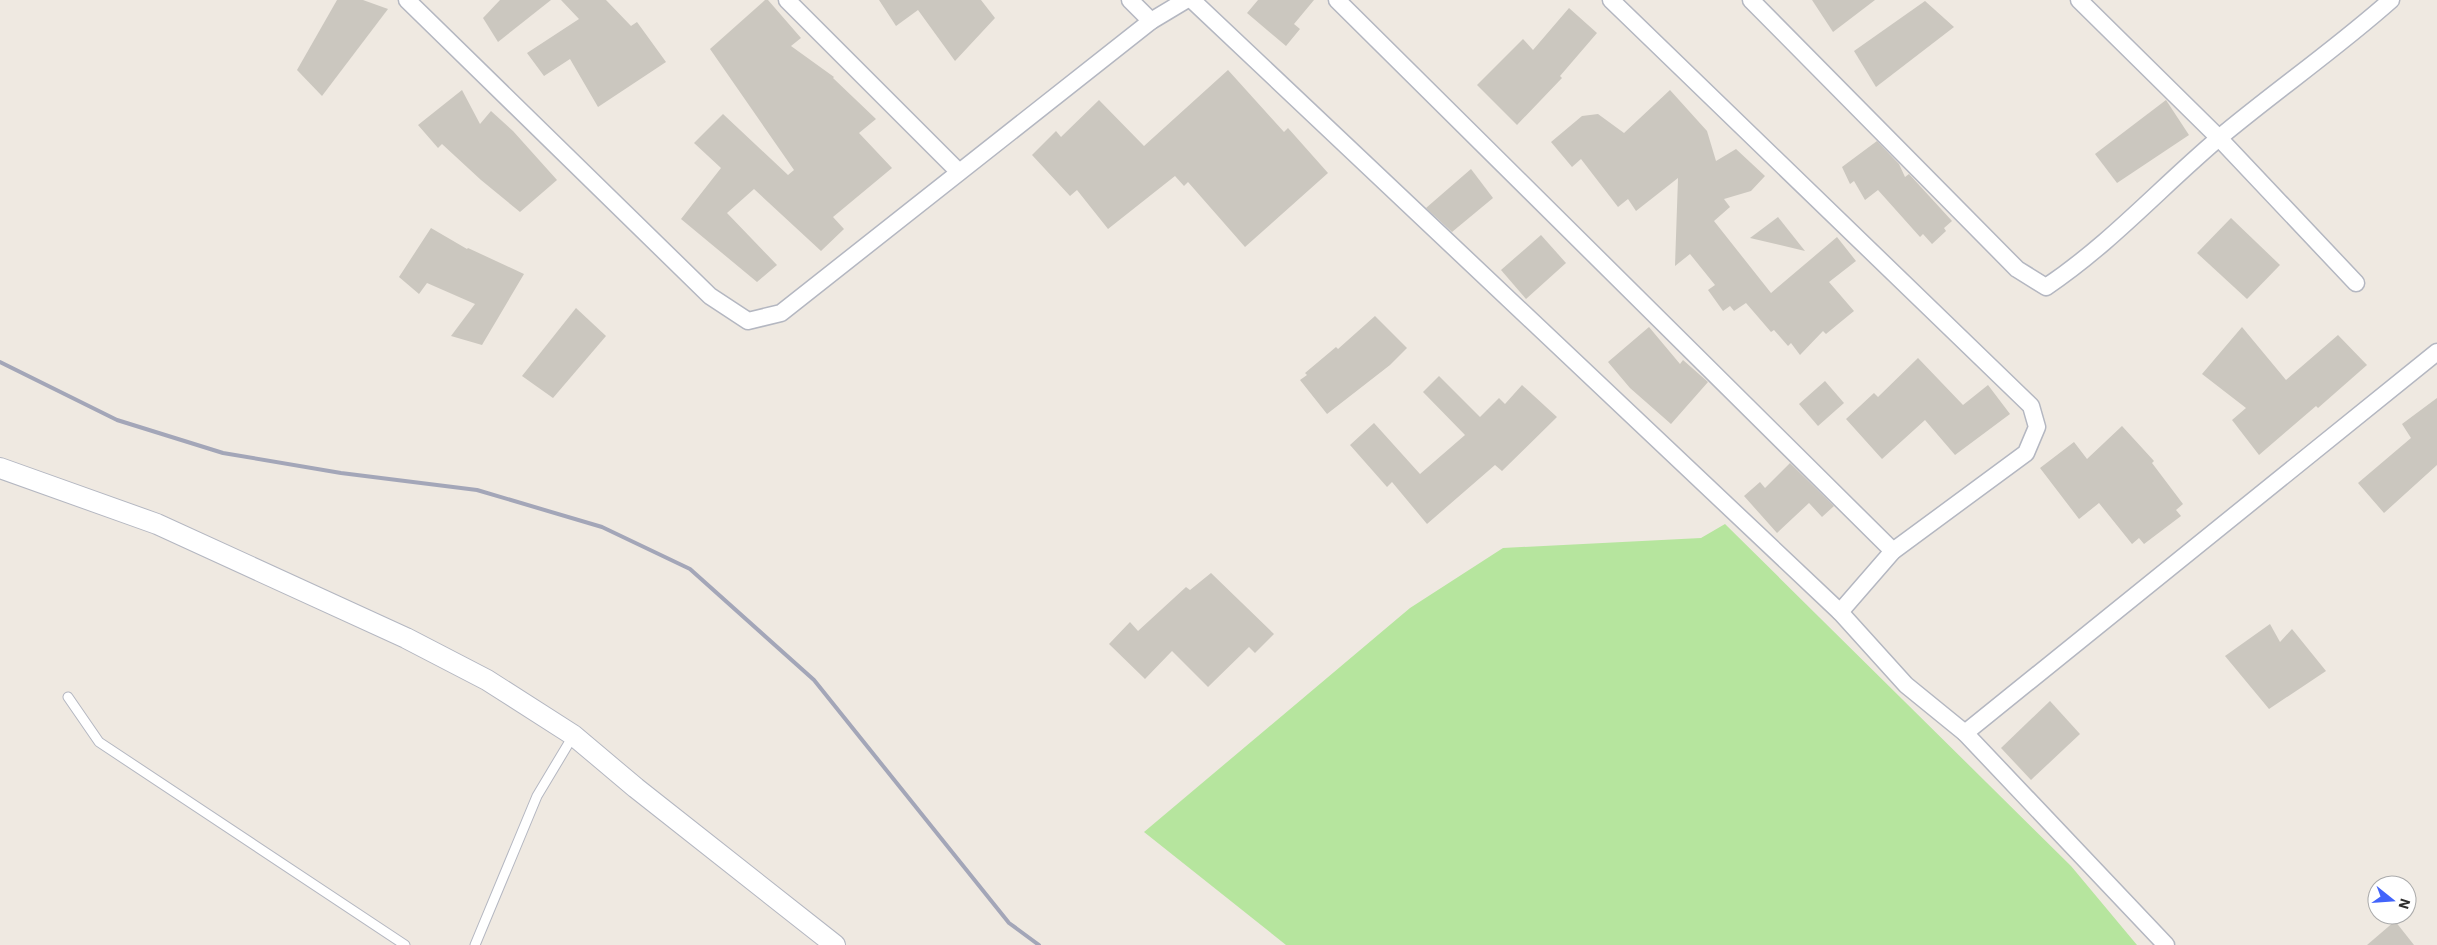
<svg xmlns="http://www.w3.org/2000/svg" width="2437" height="945" font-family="'IBM Plex Sans',sans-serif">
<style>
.green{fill:#b6e59e}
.building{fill:#cbc7bf}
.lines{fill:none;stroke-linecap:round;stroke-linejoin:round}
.service-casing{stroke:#b4b7c1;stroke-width:11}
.minor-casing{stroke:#b4b7c1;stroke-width:19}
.tertiary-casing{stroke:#b4b7c1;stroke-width:22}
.service{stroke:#fff;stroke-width:9}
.minor{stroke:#fff;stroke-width:16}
.tertiary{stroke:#fff;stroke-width:20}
.rail{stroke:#a3a6b8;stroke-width:4}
</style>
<rect width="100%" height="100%" fill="#efe9e1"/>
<path class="green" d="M1725 524 2071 866 2137 945H1286L1144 832 1410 608 1503 548 1701 538Z"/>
<g class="building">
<path d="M337 0H363L388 9 322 96 297 70Z"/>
<path d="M500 0H551L498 42 483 18Z"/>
<path d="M561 0H606L631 26 637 22 666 62 598 107 570 59 544 76 527 53 579 19Z"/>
<path d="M765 0H768L801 38 791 46 834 77 833 78 876 119 859 133 892 168 833 217 844 229 821 251 754 189 727 213 777 265 757 282 681 219 721 168 694 143 723 114 788 175 794 170 710 49Z"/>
<path d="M879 0H981L995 18 955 61 918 10 896 26Z"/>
<path d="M1258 0H1314L1294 24 1300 29 1286 46 1247 13Z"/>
<path d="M1812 0H1875L1833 32Z"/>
<path d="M1925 1 1954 27 1876 87 1854 51Z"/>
<path d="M1569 8 1597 33 1560 76 1562 78 1517 125 1477 85 1523 39 1533 50Z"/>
<path d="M1228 70 1284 132 1288 128 1328 173 1245 247 1188 182 1184 186 1175 176 1108 229 1077 190 1070 196 1032 155 1056 131 1061 137 1099 100 1144 146Z"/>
<path d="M462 90 480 124 491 111 513 131 557 180 520 212 481 180 442 144 438 148 418 125Z"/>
<path d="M1670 90 1707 131 1716 161 1736 149 1765 176 1751 191 1724 199 1730 207 1714 221 1771 293 1837 237 1856 261 1829 282 1854 311 1826 334 1823 331 1800 355 1791 343 1788 346 1774 330 1771 332 1746 303 1734 311 1730 306 1723 311 1708 290 1715 285 1690 254 1675 266 1678 178 1636 211 1628 199 1618 207 1581 159 1572 167 1551 142 1582 116 1598 114 1624 133Z"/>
<path d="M2166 100 2189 135 2117 183 2095 154Z"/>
<path d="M1877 141 1899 164 1905 177 1909 174 1952 221 1944 228 1946 231 1932 244 1923 234 1920 237 1878 190 1865 200 1854 181 1850 184 1842 167Z"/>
<path d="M1471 169 1493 198 1452 232 1426 208Z"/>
<path d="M1778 217 1805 251 1750 238Z"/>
<path d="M2231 218 2280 265 2247 299 2197 253Z"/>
<path d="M431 228 467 249 468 248 524 274 482 345 451 336 475 304 427 283 419 294 399 277Z"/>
<path d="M1541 235 1566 263 1526 299 1501 270Z"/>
<path d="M576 308 606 336 553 398 522 376Z"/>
<path d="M1375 316 1407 348 1390 365 1327 414 1300 380 1307 375 1305 373 1336 347 1338 349Z"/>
<path d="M1649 327 1680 364 1683 360 1708 382 1671 424 1630 388 1608 362Z"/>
<path d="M2242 327 2286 380 2338 335 2367 365 2318 408 2316 406 2259 455 2232 420 2246 408 2202 374Z"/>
<path d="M1918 358 1963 405 1988 385 2010 414 1955 455 1925 420 1882 459 1846 419 1874 393 1878 397Z"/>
<path d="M1439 376 1480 417 1499 398 1505 404 1522 385 1557 417 1502 471 1495 465 1427 524 1392 482 1387 487 1350 445 1374 423 1420 474 1465 435 1423 392Z"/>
<path d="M1825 381 1844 403 1818 426 1799 404Z"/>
<path d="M2437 398V465L2384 513 2358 483 2411 438 2402 424Z"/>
<path d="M2122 426 2154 461 2152 463 2183 504 2176 510 2181 516 2144 544 2139 538 2132 544 2099 503 2079 519 2040 468 2074 442 2087 459Z"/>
<path d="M1790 463 1834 506 1822 517 1809 503 1777 533 1744 496 1760 482 1765 488Z"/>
<path d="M1211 573 1274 634 1255 653 1249 647 1208 687 1172 651 1145 679 1109 644 1130 622 1138 631 1186 587 1190 590Z"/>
<path d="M2270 624 2280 642 2292 629 2326 671 2269 709 2225 656Z"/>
<path d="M2050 701 2080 734 2031 780 2001 748Z"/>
<path d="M2395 921 2414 945H2367Z"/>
</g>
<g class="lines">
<g class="service-casing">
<g id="service">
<path d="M68 697 99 742 405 945"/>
<path d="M475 945 537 796 573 736"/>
</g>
</g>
<g class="minor-casing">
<g id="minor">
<path d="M407 0 710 296 748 321 781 313 1151 21 1186 0"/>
<path d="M787 0 959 172"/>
<path d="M1130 0 1151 21"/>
<path d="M1192 0 1840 612 1906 685 1965 733 2437 352"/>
<path d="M1337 0 1893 551"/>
<path d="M1611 0 2031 406 2037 427 2026 453 1893 551 1840 612"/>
<path d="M1751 0 2017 269 2046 287C2110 244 2161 187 2219 138 2275 91 2336 49 2391 0"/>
<path d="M2079 0 2219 138 2356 283"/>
<path d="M1965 733 2166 945"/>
</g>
</g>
<g class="tertiary-casing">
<path id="tertiary" d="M0 468 157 524 406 638 487 680 573 735 636 788 835 945"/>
</g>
<use href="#service" class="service"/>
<use href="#minor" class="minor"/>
<use href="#tertiary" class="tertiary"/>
<path class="rail" d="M0 362 117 420 223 453 341 473 477 490 602 527 690 569 814 680 1009 923 1039 945"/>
</g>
<g transform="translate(2392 900) rotate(107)"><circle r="24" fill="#ffffff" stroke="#ababab"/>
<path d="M0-4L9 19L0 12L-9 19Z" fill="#4264fb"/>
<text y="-8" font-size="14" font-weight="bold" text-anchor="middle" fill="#2e2e2e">N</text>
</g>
</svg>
